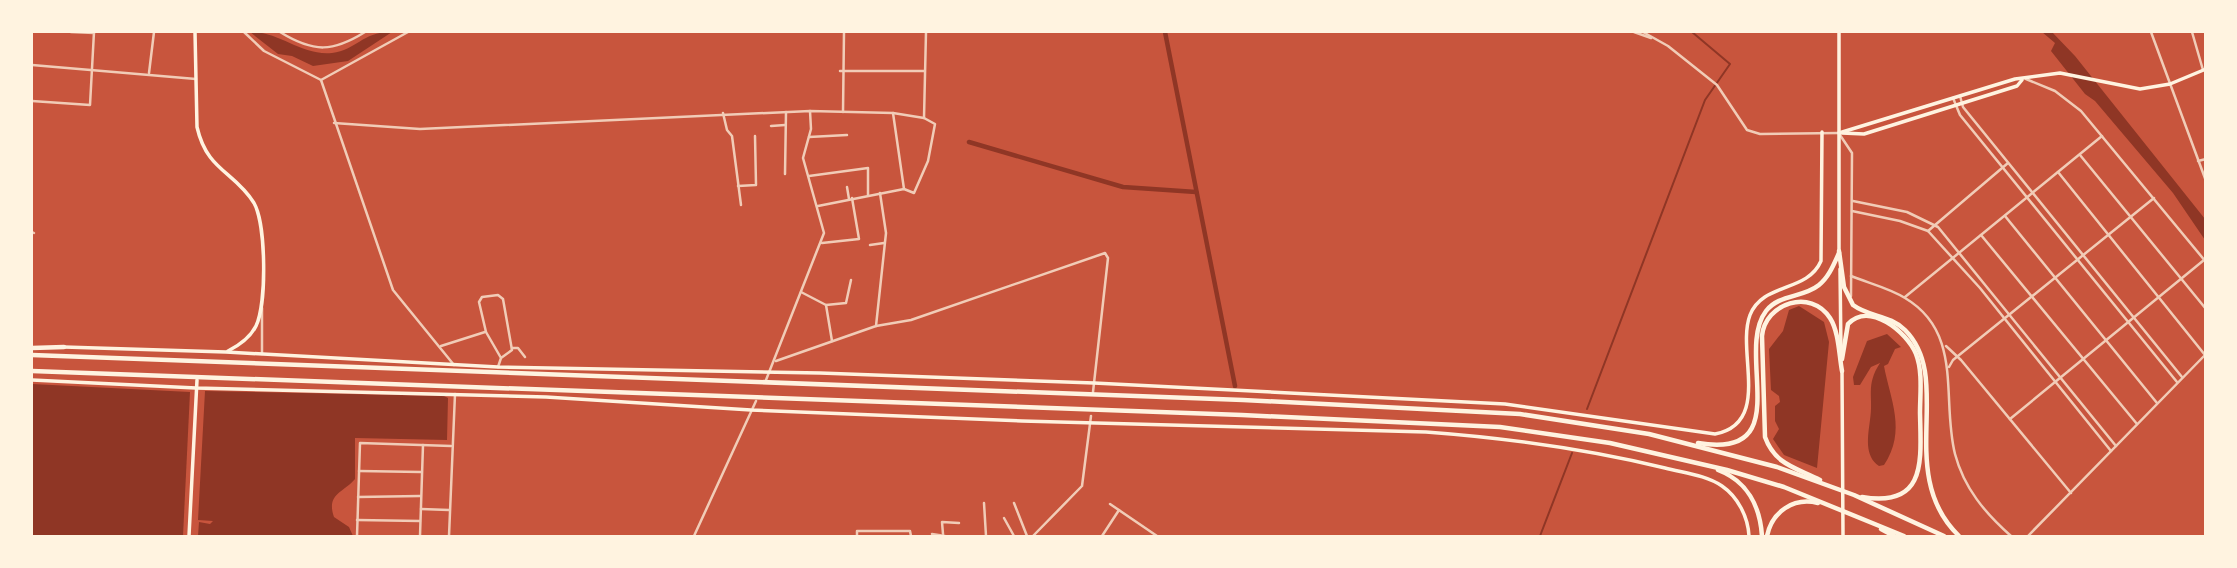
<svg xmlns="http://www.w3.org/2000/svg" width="2237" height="568" font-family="'Alegreya Sans',sans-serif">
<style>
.water{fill:#8f3625}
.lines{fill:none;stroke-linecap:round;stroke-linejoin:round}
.stream{stroke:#8f3625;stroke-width:2}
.canal{stroke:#8f3625;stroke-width:4.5}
.minor{stroke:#f1ccb7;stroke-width:2.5}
.tertiary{stroke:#f1ccb7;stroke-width:2.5}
.secondary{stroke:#fff3e0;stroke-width:3.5}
.trunk{stroke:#fff3e0;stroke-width:3.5}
.motorway{stroke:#fff3e0;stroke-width:4.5}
</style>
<rect width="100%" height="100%" fill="#c8553d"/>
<g class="water">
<path d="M250 32C279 31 301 56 332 53 357 50 363 31 392 32L348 61 313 66 292 56 278 54Z"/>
<path d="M2042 32H2052L2075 56 2205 219V240L2173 193 2095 101 2085 94 2051 51 2055 43Z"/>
<path d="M1799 306 1824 322 1829 342 1817 468 1784 455 1773 439 1779 429 1775 421V406L1780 402 1779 396 1771 390 1769 349 1783 331 1789 310Z"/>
<path d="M1887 334 1901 347 1895 349 1888 364 1884 366C1890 399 1907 431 1884 465L1879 466C1864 456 1868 436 1870 420 1874 397 1865 386 1880 363L1871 367 1860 385H1854L1853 377 1867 341Z"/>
<path d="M32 384 190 392 183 536H32Z"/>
<path d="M205 391 444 396 448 398 447 440 355 438V479C343 493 326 494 334 517L349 527 353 536H198L199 522 210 524 213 521 198 520Z"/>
</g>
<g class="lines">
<g class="stream">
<path d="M1587 409 1705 100 1730 64 1692 32"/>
<path d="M1540 536 1572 453"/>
</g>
<g class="canal">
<path d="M1165 32 1235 386"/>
<path d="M969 142 1123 187 1196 192"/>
</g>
<g class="minor">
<path d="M71 32 94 33"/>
<path d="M244 32 264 51 321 80 408 32"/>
<path d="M280 32C314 53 333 52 365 32"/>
<path d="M1634 32 1651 38"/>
<path d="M1643 32 1668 46 1717 85 1747 130 1760 134 1839 133"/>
<path d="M2192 32 2203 70"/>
<path d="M32 65 196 79"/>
<path d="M840 71H924"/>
<path d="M149 73 154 32"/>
<path d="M2026 79 2055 91 2081 111 2206 262"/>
<path d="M321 80 393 290 454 365"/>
<path d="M32 101 90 105 94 32"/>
<path d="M843 112 844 32"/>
<path d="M723 113 727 130 732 136 741 205"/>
<path d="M893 113 904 189"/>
<path d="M924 118 926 32"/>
<path d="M334 123 420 129 810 111 893 113 924 118 935 124 928 161 914 193 904 189 818 206"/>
<path d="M771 126 785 125"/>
<path d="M809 137 847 135"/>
<path d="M2080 155 2206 309"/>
<path d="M2198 161 2206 159"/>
<path d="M2058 172 2205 355"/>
<path d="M785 174 786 112"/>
<path d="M809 176 868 168V195"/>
<path d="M738 186 756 185 755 136"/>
<path d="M847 187 849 199"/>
<path d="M2005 216 2157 403"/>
<path d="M1928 231 2008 163"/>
<path d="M32 232 34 233"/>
<path d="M1981 235 2137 424"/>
<path d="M822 243 859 239 852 198"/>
<path d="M870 245 884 243"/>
<path d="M1851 276C1868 283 1889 288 1905 298 1964 333 1941 399 1955 454 1964 488 1985 513 2011 536"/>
<path d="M801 292 826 305 832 341"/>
<path d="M1905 297 2102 136"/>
<path d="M826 305 846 303 851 280"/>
<path d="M262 308V354"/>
<path d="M876 326 911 320 1105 253 1108 258 1093 392"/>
<path d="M441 346 485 332"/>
<path d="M1946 346 1961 360 2071 493"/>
<path d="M512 348H518L525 357"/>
<path d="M776 361 876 326 886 233 880 193"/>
<path d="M498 367 501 358 512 350 503 299 498 295 482 297 479 302 486 332 501 358"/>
<path d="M1949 367 1953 360 2154 198"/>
<path d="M766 380 824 233 803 158 811 129 810 111"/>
<path d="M2010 419 2204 260"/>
<path d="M359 471 421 472"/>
<path d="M358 497 420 496"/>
<path d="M984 503 986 536"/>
<path d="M1014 503 1027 536"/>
<path d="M1110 504 1157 536"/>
<path d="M421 509 449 510"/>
<path d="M1004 518 1014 536"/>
<path d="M357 520 420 521"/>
<path d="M932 534 945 536"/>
<path d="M943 534 942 522 959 523"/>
<path d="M357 536 360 443 451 446"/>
<path d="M420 536 423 445"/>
<path d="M449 536 455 394"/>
<path d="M694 536 756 401"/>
<path d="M857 536V531H910L911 536"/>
<path d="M1033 536 1082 486 1091 416"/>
<path d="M1102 536 1119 510"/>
<path d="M2028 536 2206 354"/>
</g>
<g class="tertiary">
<path d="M2151 32 2206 181"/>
<path d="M1960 96 1963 107 2182 377"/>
<path d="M1953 98 1960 115 2177 382"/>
<path d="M1840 135 1852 153 1851 296"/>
<path d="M1853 201 1907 212 1938 227 2116 446"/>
<path d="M1852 211 1900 221 1928 231 1980 288 2111 451"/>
</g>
<g class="secondary">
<path d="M195 32 197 127C207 171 234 171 254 203 266 224 267 303 256 326 250 338 240 345 228 351"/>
<path d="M1839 133 2015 79 2060 73 2140 89 2170 84 2206 69"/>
<path d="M1842 133 1864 134 2017 86 2022 80"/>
<path d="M64 347 226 352 498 367 820 373 1094 383 1505 404 1715 434C1772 423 1736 352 1750 315 1763 282 1807 293 1821 261L1822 132"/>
<path d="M32 380 196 388 546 397 751 410 1022 421 1426 432C1507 438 1586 449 1665 468 1684 473 1706 475 1722 486 1738 497 1748 517 1749 536"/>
<path d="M189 536 197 380"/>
</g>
<g class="trunk">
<path d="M1839 32V251"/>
<path d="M1840 269 1841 352"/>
<path d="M1842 371 1843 536"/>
</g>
<g class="motorway">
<path d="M1839 251 1844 287 1853 305C1869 317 1890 315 1905 330 1955 380 1894 473 1959 536"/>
<path d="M32 348 64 347"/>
<path d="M32 355 1243 400 1520 414 1649 434 1777 467 1854 495 1944 536"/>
<path d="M1842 359 1848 324C1869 301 1907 332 1916 354 1923 372 1920 394 1920 413 1921 461 1927 508 1862 497"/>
<path d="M32 371 1242 415 1500 427 1610 443 1727 470 1784 487 1904 536"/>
<path d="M1698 443C1798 460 1734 353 1766 311 1779 294 1803 298 1819 285 1829 277 1834 264 1839 253"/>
<path d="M1718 470C1747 481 1760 506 1762 536"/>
<path d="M1820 480C1797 468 1775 465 1765 437L1762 336C1765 303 1811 288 1830 318 1839 332 1839 355 1842 371"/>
<path d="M1881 529 1894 536"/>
<path d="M1767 536C1772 512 1793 497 1818 503"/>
</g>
</g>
<rect width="2237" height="568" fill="none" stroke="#fff3e0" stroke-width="66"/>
</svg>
